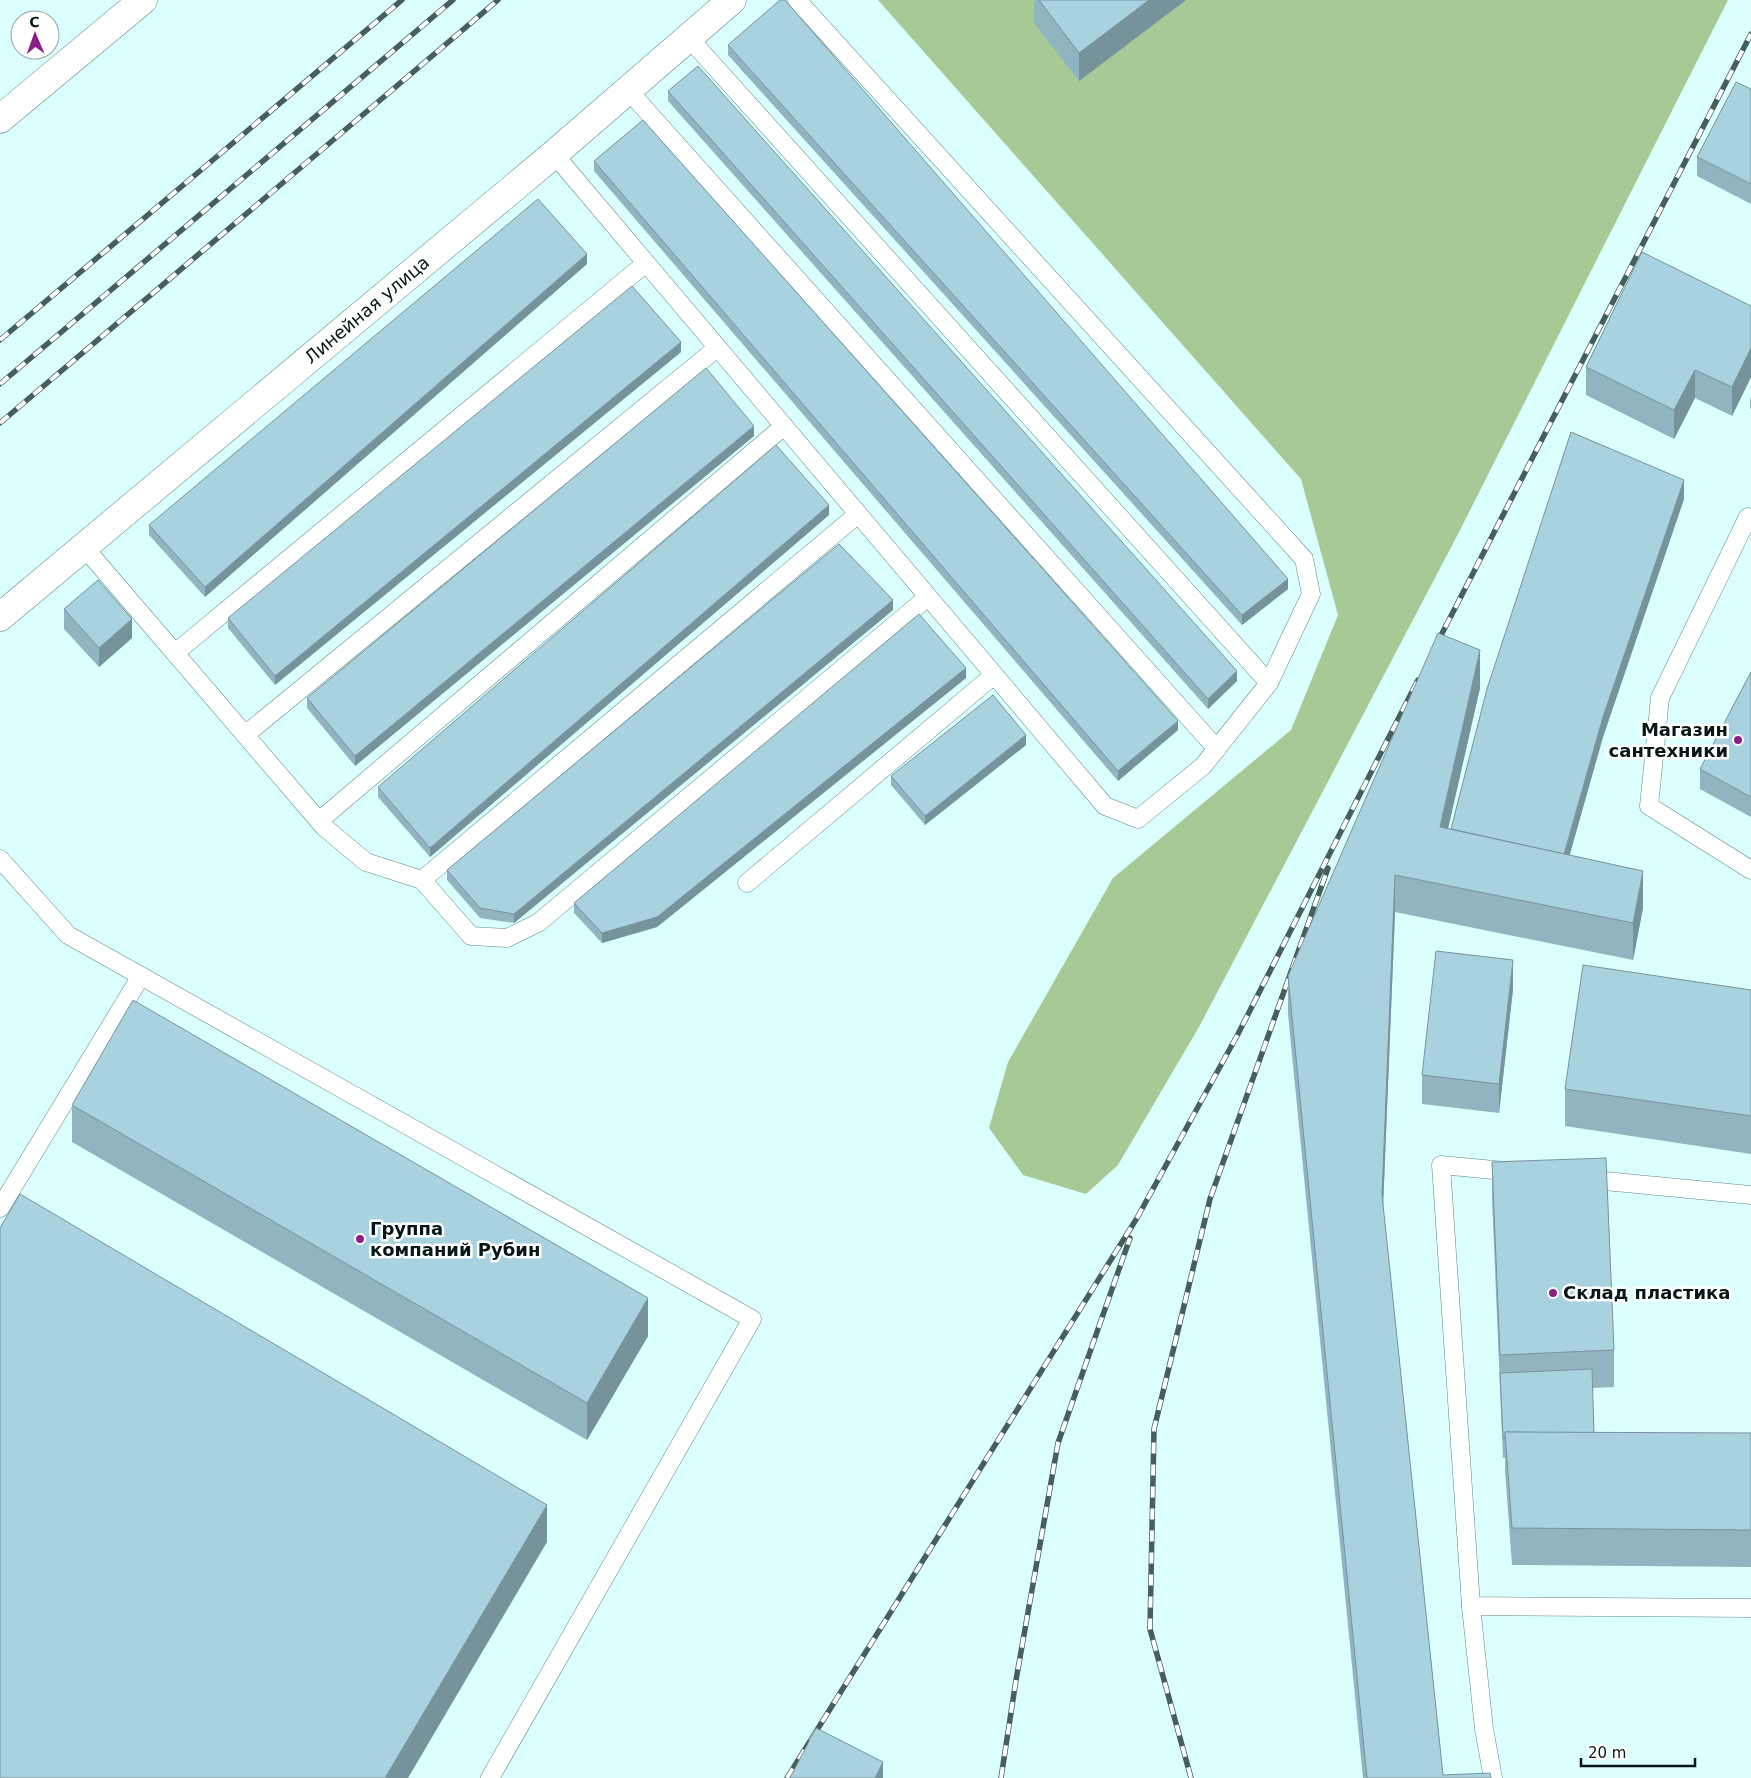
<svg xmlns="http://www.w3.org/2000/svg" width="1751" height="1778" font-family="'DejaVu Sans',sans-serif">
<style>
.forest{fill:#a7c996}
.lines{fill:none;stroke-linecap:round;stroke-linejoin:round}
.service-casing{stroke:#5d8885;stroke-width:19}
.minor-casing{stroke:#5d8885;stroke-width:29}
.service{stroke:#fff;stroke-width:18}
.minor{stroke:#fff;stroke-width:28}
.rail-casing{stroke:#475e5c;stroke-width:5.5}
.rail{stroke:#fff;stroke-width:4;stroke-dasharray:11;stroke-linecap:butt}
.wall{fill:#91b5c0}
.shaded-wall{fill:#76939c}
.building{fill:#a9d2df;stroke:#76939c}
.poi-dot{fill:#8a2086;stroke:#fff;stroke-width:2}
.labels{text-anchor:middle;stroke-width:5;stroke-linejoin:round;paint-order:stroke}
.street-label{font-size:18px;fill:#061716;stroke:#fff}
.poi-label{font-size:18px;font-weight:bold;fill:#061716;stroke:#fff;text-anchor:start}
</style>
<rect width="100%" height="100%" fill="#dbfffc"/>
<path class="forest" d="M878 0H1728L1457 536 1199 1027 1118 1165 1086 1194 1023 1175 989 1128 1008 1062 1113 878 1291 730 1338 615 1301 479Z"/>
<g class="lines">
<g class="service-casing">
<g id="service">
<path d="M688 37 1269 683"/>
<path d="M628 90 1217 749"/>
<path d="M554 154 1105 806 1138 819 1203 766 1269 683 1311 594 1304 559 797 0"/>
<path d="M1751 518 1748 517 1660 698 1649 806 1751 870"/>
<path d="M84 547 324 827 366 862 422 880 471 936 507 938 538 923 928 597"/>
<path d="M175 653 646 263"/>
<path d="M245 735 717 348"/>
<path d="M319 821 784 426"/>
<path d="M0 859 68 935 752 1319 490 1778"/>
<path d="M422 880 858 514"/>
<path d="M747 883 994 675"/>
<path d="M1515 1172 1441 1165 1471 1606 1751 1608"/>
<path d="M1584 1179 1751 1195"/>
<path d="M0 1208 141 976"/>
<path d="M1471 1606 1484 1729 1493 1778"/>
</g>
</g>
<g class="minor-casing">
<g id="minor">
<path d="M0 119 143 0"/>
<path d="M0 617 554 154 732 0"/>
</g>
</g>
<use href="#service" class="service"/>
<use href="#minor" class="minor"/>
<g class="rail-casing">
<g id="rail">
<path d="M0 340 402 0"/>
<path d="M0 384 453 0"/>
<path d="M0 423 498 0"/>
<path d="M1435 647 1751 34"/>
<path d="M787 1778 1137 1218 1238 1034 1418 680"/>
<path d="M1001 1778 1016 1680 1058 1443 1130 1238"/>
<path d="M1191 1778 1150 1629 1154 1429 1210 1199 1328 868"/>
</g>
</g>
<use href="#rail" class="rail"/>
</g>
<g class="wall">
<path d="M1034 0H1186L1079 81 1034 23Z"/>
<path d="M728 45 1288 589 1242 625 728 55Z"/>
<path d="M1751 89V204L1697 176V157Z"/>
<path d="M668 91 1237 681 1208 709 668 101Z"/>
<path d="M594 161 1178 730 1118 781 594 171Z"/>
<path d="M587 264 205 597 149 535V525Z"/>
<path d="M1751 306V377L1732 416 1695 398 1674 439 1586 395V367Z"/>
<path d="M681 352 275 685 228 628V618Z"/>
<path d="M1751 397V409L1750 408V399Z"/>
<path d="M754 436 355 766 307 708V698Z"/>
<path d="M1684 499 1603 737 1569 855 1643 908 1633 960 1395 912 1383 1206 1443 1775 1491 1778H1363L1288 1014V976L1480 688 1448 828 1451 829Z"/>
<path d="M829 515 430 857 378 797V787Z"/>
<path d="M64 609 132 638 99 667 64 629Z"/>
<path d="M893 610 514 923 480 918 447 880V870Z"/>
<path d="M1751 672V817L1700 789V769Z"/>
<path d="M966 678 657 927 602 943 574 913V903Z"/>
<path d="M1026 745 925 825 891 785V776Z"/>
<path d="M1513 989 1499 1113 1422 1104V1075Z"/>
<path d="M1751 990V1154L1565 1126V1089Z"/>
<path d="M72 1105 648 1336 587 1440 72 1142Z"/>
<path d="M1492 1162 1614 1350V1387L1592 1388 1594 1433H1751V1567L1512 1565 1505 1470V1458H1503L1492 1199Z"/>
</g>
<g class="shaded-wall">
<path d="M1149 0H1186L1079 81V53Z"/>
<path d="M587 254V264L205 597V587Z"/>
<path d="M681 342V352L275 685V676Z"/>
<path d="M1751 348V377L1732 416V387Z"/>
<path d="M1695 370V398L1674 439V410Z"/>
<path d="M754 426V436L355 766V756Z"/>
<path d="M1684 480V499L1603 737 1561 886V867L1603 717Z"/>
<path d="M829 505V515L430 857V848Z"/>
<path d="M1288 579V589L1242 625V615Z"/>
<path d="M893 600V610L514 923V914Z"/>
<path d="M132 619V638L99 667V648Z"/>
<path d="M1480 650V688L1440 864V827Z"/>
<path d="M966 668V678L657 927 602 943V933Z"/>
<path d="M1237 671V681L1208 709V699Z"/>
<path d="M1178 721V730L1118 781V771Z"/>
<path d="M1026 735V745L925 825V816Z"/>
<path d="M1643 871V908L1633 960V923Z"/>
<path d="M1395 875V912L1382 1233V1195Z"/>
<path d="M1513 960V989L1499 1113V1084Z"/>
<path d="M648 1298V1336L587 1440V1403Z"/>
<path d="M547 1505V1542L408 1778H385Z"/>
<path d="M883 1762V1778H875Z"/>
</g>
<g class="building">
<path d="M780 0H785L1288 579 1242 615 728 45Z"/>
<path d="M1039 0H1149L1079 53Z"/>
<path d="M698 66 1237 671 1208 699 668 91Z"/>
<path d="M1736 82 1751 89V184L1697 157Z"/>
<path d="M643 120 1178 721 1118 771 594 161Z"/>
<path d="M538 199 587 254 205 587 149 525Z"/>
<path d="M1642 252 1751 306V348L1732 387 1695 370 1674 410 1586 367Z"/>
<path d="M632 286 681 342 275 676 228 618Z"/>
<path d="M706 368 754 426 355 756 307 698Z"/>
<path d="M1571 432 1684 480 1603 717 1564 854 1451 829 1487 689Z"/>
<path d="M776 445 829 505 430 848 378 787Z"/>
<path d="M839 544 893 600 514 914 480 908 447 870Z"/>
<path d="M98 580 132 619 99 648 64 609Z"/>
<path d="M919 614 966 668 657 917 602 933 574 903Z"/>
<path d="M1438 633 1480 650 1440 827 1643 871 1633 923 1395 875 1382 1195 1443 1775 1490 1773 1491 1778H1367L1288 976Z"/>
<path d="M1751 672V797L1700 769Z"/>
<path d="M993 695 1026 735 925 816 891 776Z"/>
<path d="M1436 951 1513 960 1499 1084 1422 1075Z"/>
<path d="M1583 965 1751 990V1116L1565 1089Z"/>
<path d="M133 1000 648 1298 587 1403 72 1105Z"/>
<path d="M1606 1158 1614 1350 1500 1355 1492 1162Z"/>
<path d="M20 1194 547 1505 385 1778H0V1228Z"/>
<path d="M1592 1369 1594 1433 1505 1432V1438H1503L1500 1373Z"/>
<path d="M1505 1432 1751 1433V1530L1512 1528Z"/>
<path d="M816 1728 883 1762 875 1778H790Z"/>
</g>
<g class="poi-dot">
<circle cx="1738" cy="740" r="5"/>
<circle cx="360" cy="1239" r="5"/>
<circle cx="1553" cy="1293" r="5"/>
</g>
<g class="labels">
<g class="street-label">
<text transform="translate(367 310) rotate(-40)" y="6">Линейная улица</text>
</g>
<g class="poi-label">
<text x="1728" y="736" text-anchor="end">Магазин<tspan x="1728" dy="21">сантехники</tspan></text>
<text x="370" y="1235">Группа<tspan x="370" dy="21">компаний Рубин</tspan></text>
<text x="1563" y="1299">Склад пластика</text>
</g>
</g>
<g transform="translate(35 35) rotate(358)"><circle r="24" fill="#ffffff" stroke="#9ba2a2"/>
<path d="M0-4L9 19L0 12L-9 19Z" fill="#8a2086"/>
<text y="-8" font-size="14" font-weight="bold" text-anchor="middle" fill="#061716">С</text>
</g>
<path d="M1581 1758v8h114v-8" fill="none" stroke="#061716" stroke-width="2.5"/>
<text x="1588" y="1758" font-size="15" fill="#061716" stroke="#ffffff" stroke-width="4" paint-order="stroke">20 m</text>
</svg>
